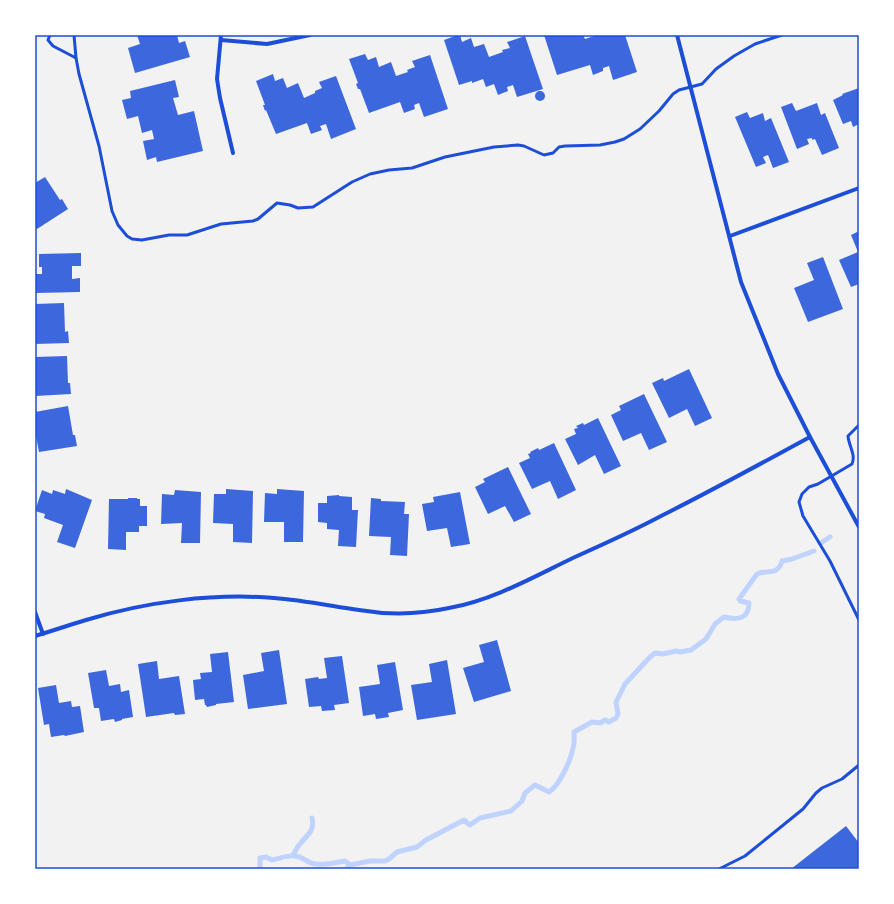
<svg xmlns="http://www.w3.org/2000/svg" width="894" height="904" font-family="'Noto Sans',sans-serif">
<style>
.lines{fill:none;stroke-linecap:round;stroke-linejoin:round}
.stream{stroke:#bfd3fe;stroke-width:5}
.building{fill:#3d67dc}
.service{stroke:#1d4ed8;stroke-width:3}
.minor{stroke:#1d4ed8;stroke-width:4}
.neatline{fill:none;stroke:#1d4ed8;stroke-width:1.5}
</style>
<rect width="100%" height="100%" fill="#f2f2f2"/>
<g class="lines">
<g class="stream">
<path d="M821 543 830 537"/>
<path d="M293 855C295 852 297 847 300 844 307 835 315 831 312 818"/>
<path d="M260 869V858L266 857 272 860C278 859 287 855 294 856 302 856 305 861 311 863 322 866 333 863 345 861L350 865"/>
<path d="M346 869 350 865 370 861H385L389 859 397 852 417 847 426 840 464 820 470 825 480 818 511 811 522 801 525 793 535 785 549 792C559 786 571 760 573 748 575 743 574 737 574 732L592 722 600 723 605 720 609 722 616 718 618 714 616 702 625 684 650 657 655 653 663 654 676 651 680 652 691 650 706 639 715 624 724 617C736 620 749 620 749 603L740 601 739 599 757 574C765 569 778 577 782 561L792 559 814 551"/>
</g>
</g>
<g class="building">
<path d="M137 35 171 36 177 35 179 43 185 41 190 57 135 73 128 48 140 44Z"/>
<path d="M458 35H460L462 42 471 38 474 47 484 44 489 57 503 52 502 50 510 48 507 42 525 36 543 89 517 97 513 85 507 87 508 91 498 95 494 84 486 87 483 79 472 83V81L459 85 444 40Z"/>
<path d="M544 35H583L585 39 597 35H625L637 72 613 80 609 66 603 68V71L593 75 590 65 557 75Z"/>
<path d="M365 54 368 60 376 57 379 67 391 62 396 76 408 72 407 70 415 67 412 61 430 55 448 109 424 117 419 103 414 105 415 109 404 113 400 102 369 113 360 89H358L356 84 358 83 349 59Z"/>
<path d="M273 74 275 81 283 78 287 88 298 83 304 98 315 93V91L322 88 319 82 336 76 356 129 331 139 326 124 320 126 322 130 311 134 307 123 276 134 266 110 265 111 263 105H265L256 81Z"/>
<path d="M175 80 179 97 173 98 178 115 194 111 203 151 157 162 156 157 147 160 143 141 154 139 152 130 142 133 138 116 127 119 122 100 131 98 130 91Z"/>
<path d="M859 88V124L853 127 851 121 843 124 833 100 843 95 842 94Z"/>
<circle cx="540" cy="96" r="5"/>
<path d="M792 103 796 111 817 103 821 115 825 113 839 148 822 155 815 139 812 140V138L807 139 809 144 797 149 781 107Z"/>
<path d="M747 112 750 118 763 113 765 121 771 118 789 162 773 168 768 155 763 157 766 163 756 167 735 117Z"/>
<path d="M45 177 60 200 62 199 68 209 37 229 35 226V183Z"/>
<path d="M859 231V284L851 287 839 260 858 252 851 235Z"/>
<path d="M81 253V266H72V279L80 278V292L35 293V274H42V267H39V254Z"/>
<path d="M823 257 843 309 808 322 794 288 814 280 807 263Z"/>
<path d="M64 303 65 332 68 331 69 343 35 344V304Z"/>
<path d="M67 356 68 383H70L71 394 35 396V357Z"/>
<path d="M689 369 712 418 695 426 687 409 669 418 652 383 663 378 664 381Z"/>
<path d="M644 394 667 442 649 450 641 433 623 441 611 415 621 410 619 406Z"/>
<path d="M68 406 73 435H75L77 446 39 452 35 431V412Z"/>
<path d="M598 418 621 466 604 474 595 455 578 465 565 439 576 434 574 429 578 428 576 426 583 423 584 425Z"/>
<path d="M554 443 576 490 558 499 550 481 532 489 519 463 530 458 528 454 531 453 530 452 538 448 539 450Z"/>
<path d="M508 467 531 514 514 522 505 506 488 514 475 487 485 482 483 479Z"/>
<path d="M66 489 92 500 75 548 57 542 63 525 44 518 45 514 35 511 42 490 52 494 53 490 65 494Z"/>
<path d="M226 489 253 491 252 543 233 542V524L213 523 214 494H226Z"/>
<path d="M277 489 304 491 303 542H284V522H264L265 493 277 494Z"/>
<path d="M175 490 201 492 200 543H181L182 523 161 524 162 494 174 495Z"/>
<path d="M460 492 470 544 451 547 447 528 427 531 422 504 434 502 433 497Z"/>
<path d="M339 495V496L352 497V510H358L356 547 338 546 339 530 327 529V523L318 522V503H327V496Z"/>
<path d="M128 498H137V499H140V506H147V526H139V532H126V550L108 549 109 499H128Z"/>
<path d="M371 498 381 499V501L405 502 404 514H409L407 556 390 555 391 537 369 536Z"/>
<path d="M497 640 511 691 474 702 463 668 484 662 479 645Z"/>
<path d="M279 650 287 704 248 709 243 675 264 671 261 653Z"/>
<path d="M228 652 234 702 216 704V705L207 707 206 705H205L204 699 195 700 193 680 201 679 200 673 212 672 210 654Z"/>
<path d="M342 656 349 703 334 705 335 710 322 711 321 706 309 707 305 679 318 677 319 679 327 678 324 658Z"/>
<path d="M447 660 456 714 417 720 411 685 432 682 429 664Z"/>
<path d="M157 661 159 679 179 676 185 714 175 715 174 713 146 717 138 664Z"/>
<path d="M395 662 403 710 388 713 389 717 376 719 375 714 363 716 359 687 380 684 377 665Z"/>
<path d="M106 670 109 686 120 684 121 692 129 690 133 717 122 719V720L115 722 114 719 101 721 99 708H94L88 673Z"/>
<path d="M56 685 59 703 71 701 72 707 80 706 84 732 65 736 64 735 51 737 49 724 44 725 38 688Z"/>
<path d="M846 826 859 843V869H791Z"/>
</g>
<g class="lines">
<g class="service">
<path d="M50 35 48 40 53 46 76 58"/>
<path d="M74 35 76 58 79 74 99 146 112 211 118 225 127 236 132 239 142 240 169 235H187L221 224 253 221 258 219 277 203 290 205 298 208 313 207 352 182 370 174 389 170 412 168 445 157 494 147 518 145 524 146 544 155 553 153 559 147 565 146 600 145 615 142 624 139 640 129 659 111 673 94 679 90 702 84 716 69 734 56 755 44 782 35"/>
<path d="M859 425 848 436C849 447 856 454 852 464L818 484 809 487 802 494 799 502 803 516 830 561 859 620"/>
<path d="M719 869 745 856 803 809 816 793 822 788 842 779 859 765"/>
</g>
<g class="minor">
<path d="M221 35 217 79 220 98 233 153"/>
<path d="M677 35 741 282 778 374 810 437 859 527"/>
<path d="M221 40 267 44 310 35"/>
<path d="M730 236 859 188"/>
<path d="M35 612 43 634"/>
<path d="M35 636C52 631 69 625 86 620 145 602 213 593 274 598 302 600 331 606 359 610 388 615 421 614 449 608 494 600 535 576 575 557 604 544 633 531 661 516 711 491 760 464 810 437"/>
</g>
</g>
<rect width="894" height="904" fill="none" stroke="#ffffff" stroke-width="72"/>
<rect x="36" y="36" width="822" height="832" class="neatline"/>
</svg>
